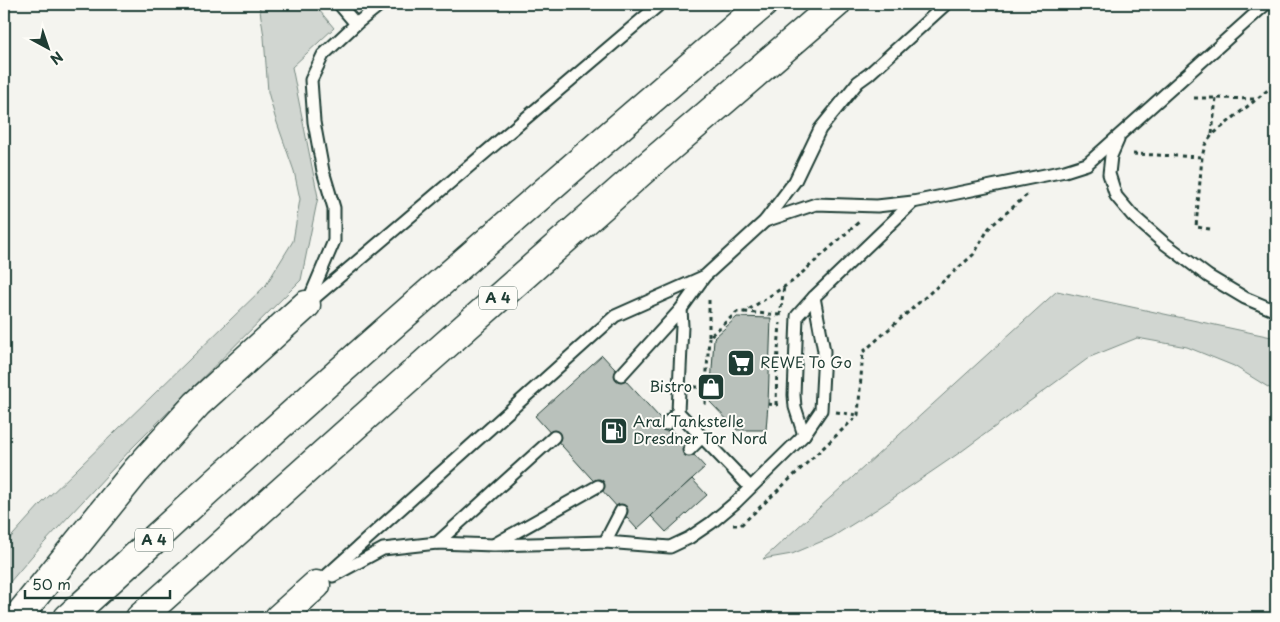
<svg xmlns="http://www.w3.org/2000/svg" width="1280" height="622" font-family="'Playpen Sans',sans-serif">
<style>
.green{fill:#d1d6d1;stroke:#788a82}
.building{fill:#b9c1bb;stroke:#1f3d34}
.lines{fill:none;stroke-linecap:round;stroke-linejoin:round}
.service-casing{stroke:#1f3d34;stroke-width:15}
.motorway-casing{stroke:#1f3d34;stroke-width:31}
.path{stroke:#1f3d34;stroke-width:3;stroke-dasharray:4 4;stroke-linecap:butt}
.service{stroke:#fdfcf7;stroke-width:11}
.motorway{stroke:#fdfcf7;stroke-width:28}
.labels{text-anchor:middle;stroke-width:4;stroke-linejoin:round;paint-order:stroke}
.shield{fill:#fdfcf7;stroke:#62766e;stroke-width:1}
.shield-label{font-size:14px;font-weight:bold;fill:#1f3d34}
.poi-label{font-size:15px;fill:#1f3d34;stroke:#fdfcf7;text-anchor:start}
</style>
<rect width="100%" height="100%" fill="#f4f4ef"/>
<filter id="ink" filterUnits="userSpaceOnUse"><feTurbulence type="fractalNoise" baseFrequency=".02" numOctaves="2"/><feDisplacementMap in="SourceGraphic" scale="10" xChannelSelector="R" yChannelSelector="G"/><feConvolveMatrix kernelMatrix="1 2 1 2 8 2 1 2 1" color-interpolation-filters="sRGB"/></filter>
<g filter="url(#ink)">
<g class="green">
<path d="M259 4H314L334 28 292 67 318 197 301 280 133 447 32 556 4 589V545L40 505 266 285 293 241 300 199 294 171 275 117 268 92 264 37Z"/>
<path d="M1057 291 1276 338V392L1234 366 1187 347 1137 338 1090 357 962 451 877 509 832 537 792 554 763 559Z"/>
</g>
<g class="building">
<path d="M737 317 771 318 768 404 766 430H737L710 402 714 338Z"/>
<path d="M602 355 705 467 637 529 535 416Z"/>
<path d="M692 479 707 495 666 532 651 516Z"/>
</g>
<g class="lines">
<g class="service-casing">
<g id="service">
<path d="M339 4 356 24"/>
<path d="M1118 140 1111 156 1109 174 1116 196 1132 215 1164 243 1208 276 1245 298 1276 311"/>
<path d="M765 221 816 204 877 206 913 202 1065 171 1087 164 1266 4"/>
<path d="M308 302 334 241V208L323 171 314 122 311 80 323 55 356 24 381 4"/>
<path d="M306 305 660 4"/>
<path d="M681 309 682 326 678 412 750 487"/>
<path d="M621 375 681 309 704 277"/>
<path d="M666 424 678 412"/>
<path d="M804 435 795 407 794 395 797 316 814 297"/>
<path d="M689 450 702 437"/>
<path d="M605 542 621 511"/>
<path d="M437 543 554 437"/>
<path d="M495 544 598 486"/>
<path d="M333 576 383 549 437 543 494 545 605 542 670 547 689 538 711 523 736 502 804 435 821 410 824 351 814 297 913 202"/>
<path d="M316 585 615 316 705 276 765 221 795 181 820 129 858 82 869 74 946 4"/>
</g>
</g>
<g class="motorway-casing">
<g id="motorway">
<path d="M17 618 136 471 197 404 306 305"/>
<path d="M68 618C126 566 182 513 240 461 412 306 587 154 763 4"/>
<path d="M140 618 433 356 642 171 836 4"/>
<path d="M279 618 316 585"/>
</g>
</g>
<g class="path">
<path d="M1194 98H1216L1254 99"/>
<path d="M1212 134 1216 98"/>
<path d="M1133 154 1202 157"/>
<path d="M1273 162 1276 163"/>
<path d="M1210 229 1196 227 1202 157 1205 145 1212 135 1274 85"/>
<path d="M709 300V337L737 312H745"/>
<path d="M780 315 745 312 793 281 860 221"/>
<path d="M780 316 784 286"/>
<path d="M694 387H711"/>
<path d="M706 404 705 403 709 337"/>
<path d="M768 404 778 405"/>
<path d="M776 405 777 365 780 323"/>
<path d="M836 412 857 415"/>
<path d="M733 525H741L858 415 863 352 974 254 989 228 1028 194"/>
</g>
<use href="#service" class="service"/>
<use href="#motorway" class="motorway"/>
</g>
</g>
<defs>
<g id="supermarket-square" transform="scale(1.4375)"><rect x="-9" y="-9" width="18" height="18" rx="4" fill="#1f3d34" stroke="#fdfcf7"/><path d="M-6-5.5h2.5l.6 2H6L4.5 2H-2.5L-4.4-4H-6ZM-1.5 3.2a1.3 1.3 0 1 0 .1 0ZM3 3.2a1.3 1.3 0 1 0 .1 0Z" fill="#fff"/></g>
<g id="shop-square" transform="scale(1.4375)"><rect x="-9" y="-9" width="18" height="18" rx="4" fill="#1f3d34" stroke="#fdfcf7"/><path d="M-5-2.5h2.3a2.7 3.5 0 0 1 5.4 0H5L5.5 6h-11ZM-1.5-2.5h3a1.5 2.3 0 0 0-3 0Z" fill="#fff"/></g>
<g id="fuel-square" transform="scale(1.4375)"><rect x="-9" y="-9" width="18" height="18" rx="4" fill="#1f3d34" stroke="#fdfcf7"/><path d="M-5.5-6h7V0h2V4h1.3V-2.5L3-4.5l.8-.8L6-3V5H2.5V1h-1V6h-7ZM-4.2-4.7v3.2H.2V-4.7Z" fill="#fff"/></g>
</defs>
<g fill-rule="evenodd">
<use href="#supermarket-square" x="741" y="363"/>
<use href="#shop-square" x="711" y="387"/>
<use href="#fuel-square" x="614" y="431"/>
</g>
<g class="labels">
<g class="shield">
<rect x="479" y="286.5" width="38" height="23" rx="4"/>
<rect x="135" y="528.5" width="38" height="23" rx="4"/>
</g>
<g class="shield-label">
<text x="498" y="303">A 4</text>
<text x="154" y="545">A 4</text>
</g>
<g class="poi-label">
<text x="760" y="368">REWE To Go</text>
<text x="692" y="392" text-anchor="end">Bistro</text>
<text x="633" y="427">Aral Tankstelle<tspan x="633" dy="17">Dresdner Tor Nord</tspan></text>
</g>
</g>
<rect width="1280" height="622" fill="none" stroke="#fdfcf7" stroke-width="20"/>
<rect x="10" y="10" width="1260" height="602" fill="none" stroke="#1f3d34" stroke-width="2" filter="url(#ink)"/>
<g transform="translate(48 48) rotate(140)" stroke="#fdfcf7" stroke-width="4" paint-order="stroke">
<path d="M0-4L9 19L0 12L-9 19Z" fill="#1f3d34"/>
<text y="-8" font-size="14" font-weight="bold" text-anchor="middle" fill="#1f3d34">N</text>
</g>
<path d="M25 590v8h145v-8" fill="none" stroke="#1f3d34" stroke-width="2.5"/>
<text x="32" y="590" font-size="15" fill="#1f3d34" stroke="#fdfcf7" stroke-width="4" paint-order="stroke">50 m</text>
</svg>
